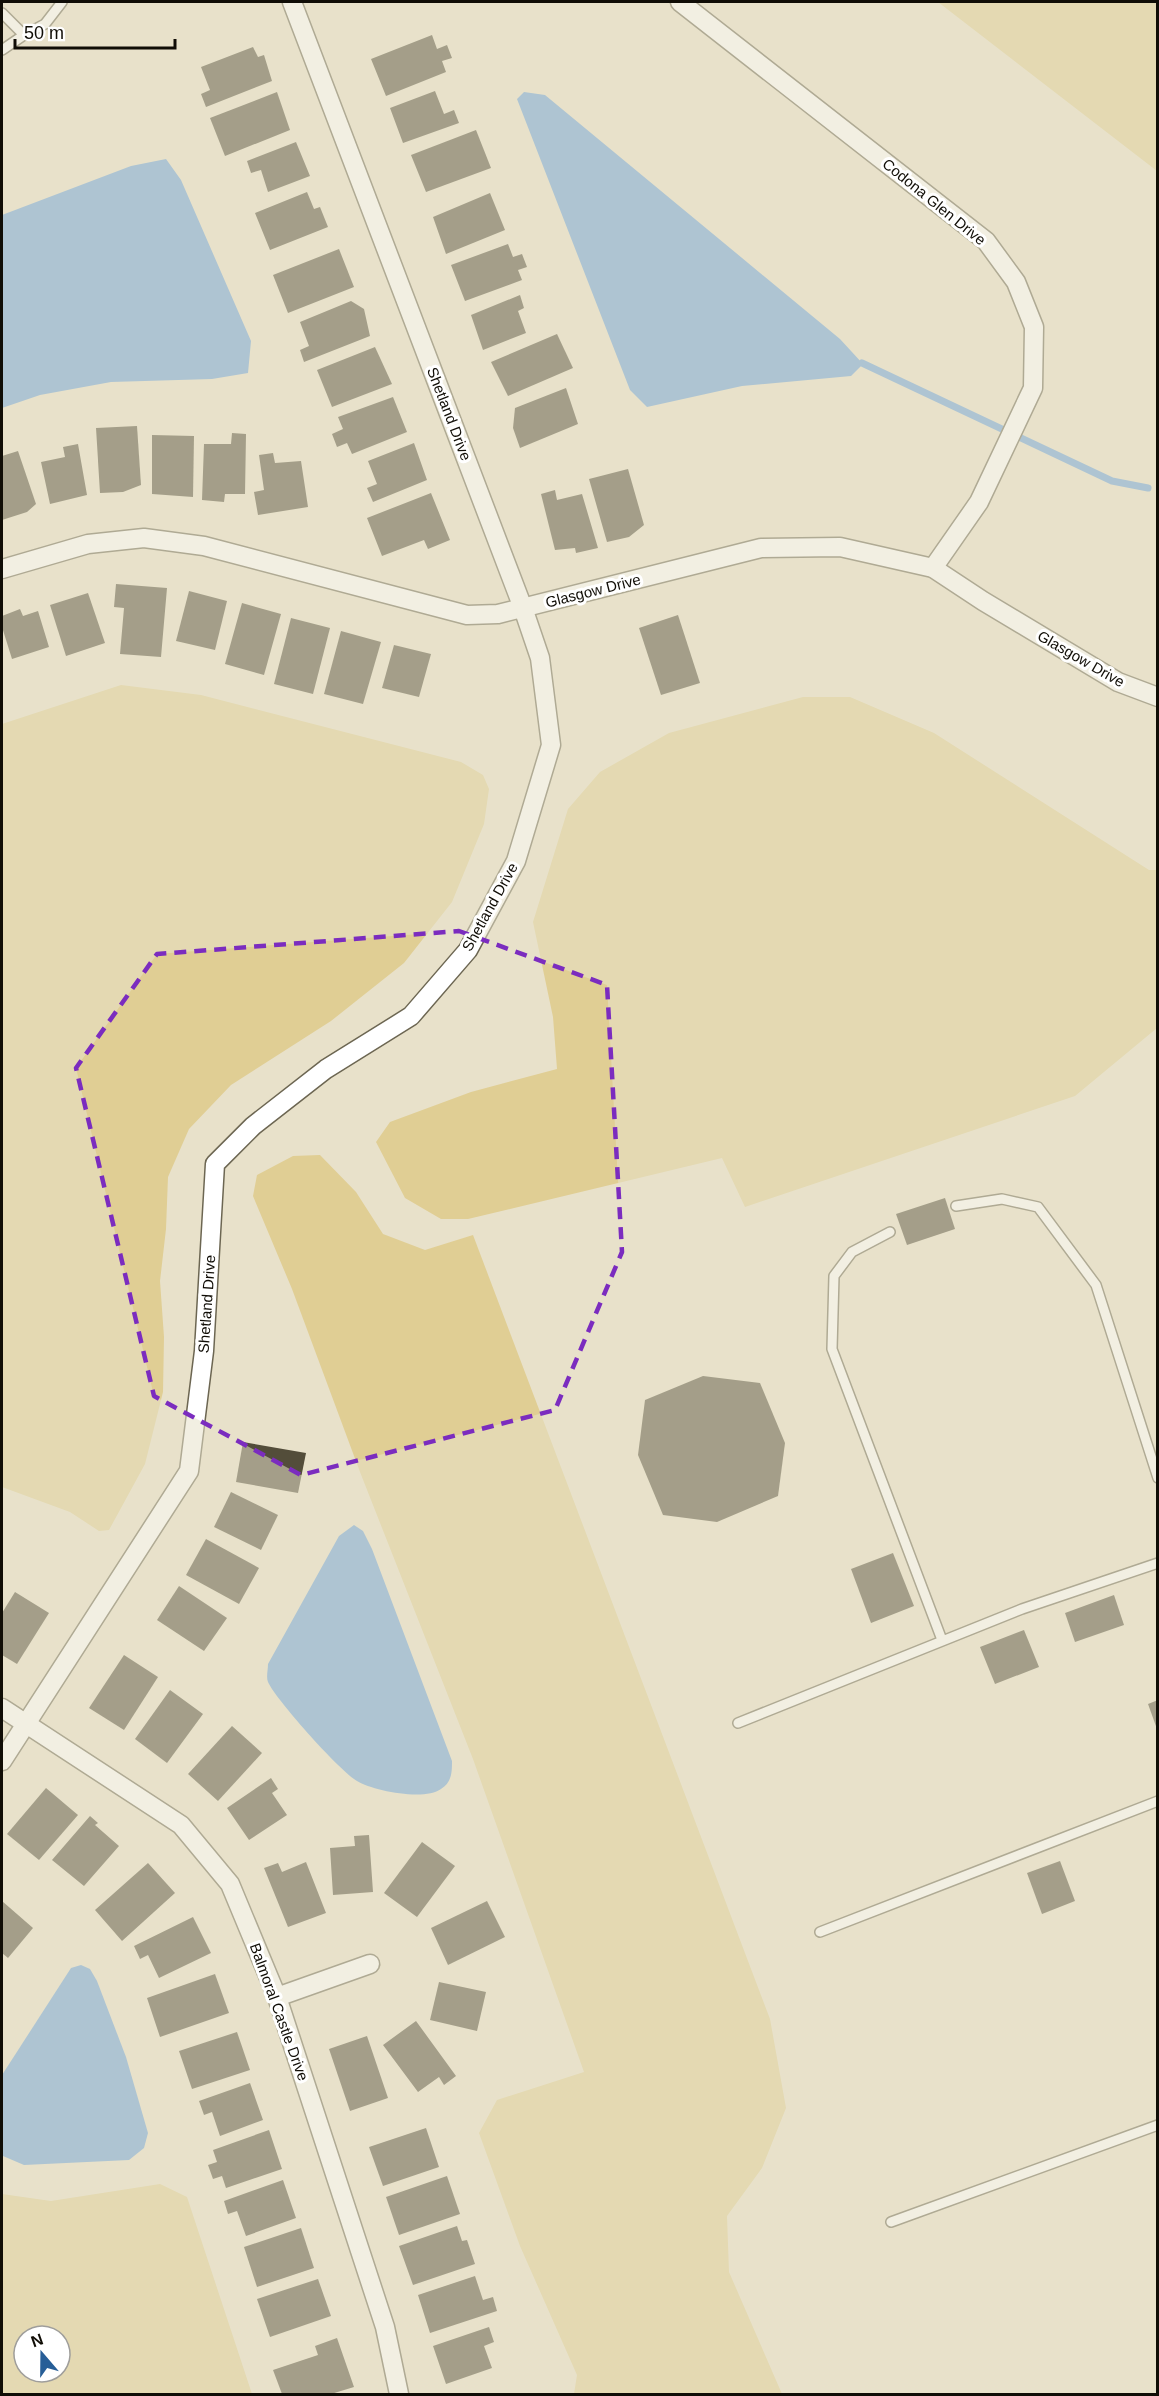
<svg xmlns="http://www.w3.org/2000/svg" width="1159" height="2396" font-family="Helvetica,sans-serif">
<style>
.green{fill:#e0ce94;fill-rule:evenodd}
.water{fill:#69a0dc}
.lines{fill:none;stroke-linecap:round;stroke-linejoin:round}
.stream{stroke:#69a0dc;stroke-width:7}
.building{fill:#534d3a}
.lane-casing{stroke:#6c6652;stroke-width:12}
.street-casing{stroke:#6c6652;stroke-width:21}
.lane{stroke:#fff;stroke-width:9}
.street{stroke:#fff;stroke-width:18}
.marked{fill:none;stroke:#7b2cbf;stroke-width:4.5;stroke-dasharray:12 8;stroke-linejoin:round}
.labels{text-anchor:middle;stroke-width:6;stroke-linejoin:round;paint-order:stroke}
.street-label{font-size:15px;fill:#100d06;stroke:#fff}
</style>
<rect width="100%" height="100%" fill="#e8e1ca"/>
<g class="green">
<path d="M938 2H1157V171Z"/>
<path d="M121 685 201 695 461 762 483 775 489 789 484 824 452 902 404 963 331 1021 231 1085 189 1129 168 1177 166 1229 160 1281 164 1337 163 1392 145 1464 109 1530 99 1531 70 1512 2 1487V724Z"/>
<path d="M803 697H850L934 733 1149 870H1157V1028L1075 1096 745 1207 722 1158 468 1219H441L405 1198 376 1142 390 1122 471 1092 557 1069 553 1017 533 922 568 809 600 772 669 733Z"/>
<path d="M320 1155 356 1192 383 1234 425 1250 473 1235 770 2019 786 2108 762 2168 727 2216 729 2272 782 2394H574L577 2375 520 2246 479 2133 497 2100 584 2072 473 1759 360 1472 292 1289 253 1196 257 1175 293 1156Z"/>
<path d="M160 2184 187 2197 252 2394H2V2194L51 2201ZM24 2336H60V2372H24Z"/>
</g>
<g class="water">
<path d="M524 92 545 95 840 339 863 364 851 376 742 386 647 407 630 390 517 99Z"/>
<path d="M166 159 181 180 251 341 248 373 212 379 111 382 40 395 2 408V215L131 166Z"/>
<path d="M354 1525 363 1531 372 1549 452 1761C452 1772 452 1782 441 1789 425 1801 373 1791 357 1781 340 1771 276 1700 268 1682 266 1677 268 1670 268 1664L339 1536Z"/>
<path d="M81 1965 90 1969 97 1981 126 2057 148 2133 144 2148 129 2160 24 2165 3 2156 2 2152V2075L71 1968Z"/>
</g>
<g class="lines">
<path class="stream" d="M862 363 1112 481 1148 488"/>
</g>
<g class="building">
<path d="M432 35 437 49 447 45 452 58 442 61 446 72 386 96 371 59Z"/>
<path d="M253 47 258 57 264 55 272 81 206 107 201 94 210 90 201 67Z"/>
<path d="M435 91 444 114 454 110 459 123 403 143 390 108Z"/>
<path d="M277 92 290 130 225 156 210 118Z"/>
<path d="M476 130 491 168 426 192 411 155Z"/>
<path d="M296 142 310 176 268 192 261 170 251 173 247 161Z"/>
<path d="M307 192 314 209 320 207 328 227 270 250 255 213Z"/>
<path d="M490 193 505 230 446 254 433 217Z"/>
<path d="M508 244 513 257 522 254 527 267 518 270 522 280 465 301 451 265Z"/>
<path d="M339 249 354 287 288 313 273 275Z"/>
<path d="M520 295 524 308 518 311 526 333 483 350 471 315Z"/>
<path d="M351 301 364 309 370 336 304 362 300 350 309 346 300 322Z"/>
<path d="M557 334 573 368 508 396 491 362Z"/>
<path d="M375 347 392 384 332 407 317 370Z"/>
<path d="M566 388 578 424 520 448 513 428 515 408Z"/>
<path d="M393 397 407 432 352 454 347 443 337 447 332 434 343 429 338 417Z"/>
<path d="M137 426 141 485 123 492 100 493 96 428Z"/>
<path d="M232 433 246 434 245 494H225L224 502 202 500 204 444H231Z"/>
<path d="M152 435 194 436 193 497 152 494Z"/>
<path d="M414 443 427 480 373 502 367 488 377 484 368 461Z"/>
<path d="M78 444 87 495 50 504 41 462 65 457 63 447Z"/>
<path d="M18 451 36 504 27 512 2 520V456Z"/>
<path d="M273 453 275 463 301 461 308 507 258 515 254 492 264 490 259 455Z"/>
<path d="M628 469 644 525 629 537 607 542 589 479Z"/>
<path d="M555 490 557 500 582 494 598 548 576 553 575 548 555 550 541 494Z"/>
<path d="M431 493 450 540 428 549 424 540 382 556 367 518Z"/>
<path d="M116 584 167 588 161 657 120 654 124 608 114 607Z"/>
<path d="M189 591 227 601 215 650 176 641Z"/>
<path d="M88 593 105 643 66 656 50 605Z"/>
<path d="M242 603 281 614 264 675 225 664Z"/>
<path d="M20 609 23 616 38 611 49 647 12 659 2 627V616Z"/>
<path d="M678 615 700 683 661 695 639 628Z"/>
<path d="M291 618 330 628 313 694 274 684Z"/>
<path d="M341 631 381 642 363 704 324 694Z"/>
<path d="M394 645 431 654 419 697 382 688Z"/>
<path d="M945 1198 955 1229 907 1245 896 1214Z"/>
<path d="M703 1376 760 1383 785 1443 778 1496 717 1522 663 1515 638 1455 645 1400Z"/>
<path d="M243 1442 306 1453 298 1493 236 1482Z"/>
<path d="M231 1492 278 1515 261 1550 214 1527Z"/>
<path d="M206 1539 259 1568 239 1604 186 1575Z"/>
<path d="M893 1553 914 1606 871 1623 851 1569Z"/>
<path d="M179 1586 227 1618 204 1651 157 1620Z"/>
<path d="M15 1592 49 1613 17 1664 2 1655V1613Z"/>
<path d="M1114 1595 1124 1625 1075 1642 1065 1613Z"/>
<path d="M1024 1630 1039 1667 995 1684 980 1647Z"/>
<path d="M124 1655 158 1677 124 1730 89 1708Z"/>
<path d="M170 1690 203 1714 167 1763 135 1739Z"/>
<path d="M1158 1700V1729H1157L1148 1704Z"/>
<path d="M232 1726 262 1753 218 1801 188 1774Z"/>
<path d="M271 1778 278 1789 272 1793 287 1815 249 1840 227 1808Z"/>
<path d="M46 1788 78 1815 39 1860 7 1834Z"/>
<path d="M90 1816 98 1823 95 1825 119 1846 84 1886 52 1860Z"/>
<path d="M369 1835 373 1892 333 1895 330 1848 355 1846 354 1836Z"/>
<path d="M422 1842 455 1866 417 1917 384 1893Z"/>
<path d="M1060 1861 1075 1901 1042 1914 1027 1873Z"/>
<path d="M306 1862 326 1913 288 1927 264 1868 278 1863 282 1872Z"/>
<path d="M148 1863 175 1893 122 1941 95 1910Z"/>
<path d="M2 1901 33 1928 8 1958 2 1953Z"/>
<path d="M487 1901 505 1937 448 1965 431 1928Z"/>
<path d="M193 1917 211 1953 159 1978 148 1955 140 1959 134 1946Z"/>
<path d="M215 1974 229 2013 160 2037 147 1998Z"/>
<path d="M439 1982 486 1992 477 2031 430 2020Z"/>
<path d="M416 2021 456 2076 444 2085 439 2077 418 2092 383 2045Z"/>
<path d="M237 2032 250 2070 192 2089 179 2051Z"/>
<path d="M367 2036 388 2098 350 2111 329 2049Z"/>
<path d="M250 2083 263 2120 220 2136 212 2112 204 2115 199 2101Z"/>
<path d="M426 2128 439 2167 383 2186 369 2147Z"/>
<path d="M269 2130 282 2169 226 2188 222 2176 213 2179 208 2165 217 2162 213 2150Z"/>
<path d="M447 2176 460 2214 399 2235 386 2197Z"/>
<path d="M283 2180 296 2218 246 2236 237 2211 228 2214 224 2201Z"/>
<path d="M457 2226 462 2241 467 2240 475 2264 413 2285 399 2246Z"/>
<path d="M301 2228 314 2268 257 2287 244 2247Z"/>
<path d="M475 2276 483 2300 493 2297 497 2311 430 2333 418 2295Z"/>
<path d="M318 2279 331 2316 270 2337 257 2299Z"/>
<path d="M489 2327 494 2342 484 2346 492 2368 446 2384 433 2346Z"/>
<path d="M337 2338 354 2387 331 2394H282L273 2370 318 2355 315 2346Z"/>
</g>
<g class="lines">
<g class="lane-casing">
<g id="lane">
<path d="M2 13 24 35"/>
<path d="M2 50 24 35 45 24 62 2"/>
<path d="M956 1206 1002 1199 1038 1207 1096 1285 1158 1478"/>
<path d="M890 1232 852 1252 834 1276 832 1349 942 1640"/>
<path d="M738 1723 1022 1609 1158 1563"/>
<path d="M820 1932 1158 1801"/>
<path d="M891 2222 1158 2125"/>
</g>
</g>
<g class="street-casing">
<g id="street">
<path d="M680 2 986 241 1016 282 1034 327 1033 388 979 502 933 568"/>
<path d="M2 569 88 544 144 538 204 546 467 615 498 614 761 548 840 547 933 568 983 601 1118 682 1158 697"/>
<path d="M2 1708 181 1825 230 1884 277 1997 385 2327 399 2394"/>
<path d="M2 1761 189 1471 204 1351 215 1164 253 1126 326 1069 411 1016 468 950 516 861 551 745 540 658 523 608 292 2"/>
<path d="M277 1997 370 1964"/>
</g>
</g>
<use href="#lane" class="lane"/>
<use href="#street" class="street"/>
</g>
<path d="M0 0H1159V2396H0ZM459 931 607 985 622 1252 555 1410 301 1475 154 1396 76 1068 157 954Z" fill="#e8e1ca" fill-opacity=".55" fill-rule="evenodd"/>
<path class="marked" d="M459 931 607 985 622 1252 555 1410 301 1475 154 1396 76 1068 157 954Z"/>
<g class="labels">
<g class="street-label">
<text transform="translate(934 202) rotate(39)" y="5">Codona Glen Drive</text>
<text transform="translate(449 414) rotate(69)" y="5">Shetland Drive</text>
<text transform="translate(593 591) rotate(-14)" y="5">Glasgow Drive</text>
<text transform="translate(1081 659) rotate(30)" y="5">Glasgow Drive</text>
<text transform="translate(490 907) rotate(-61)" y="5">Shetland Drive</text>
<text transform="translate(207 1304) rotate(-86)" y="5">Shetland Drive</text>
<text transform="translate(279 2012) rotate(70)" y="5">Balmoral Castle Drive</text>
</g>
</g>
<rect width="1159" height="2396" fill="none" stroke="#100d06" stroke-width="6"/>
<g transform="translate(42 2354) rotate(340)"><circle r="28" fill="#ffffff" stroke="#9f9e9b" stroke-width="1.5"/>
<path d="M0-4.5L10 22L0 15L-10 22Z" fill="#275e97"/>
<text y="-9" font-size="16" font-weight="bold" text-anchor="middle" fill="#100d06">N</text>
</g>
<path d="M15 39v9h160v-9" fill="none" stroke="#100d06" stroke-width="3"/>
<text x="24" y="39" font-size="18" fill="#100d06" stroke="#ffffff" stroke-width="4.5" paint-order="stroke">50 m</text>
</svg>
